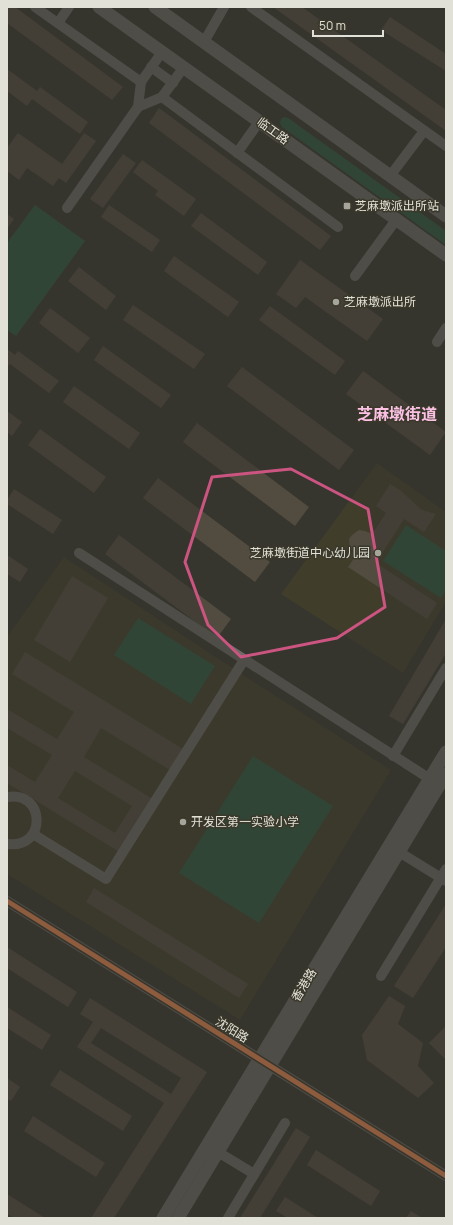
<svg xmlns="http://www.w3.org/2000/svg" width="453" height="1225" font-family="Manrope,'Noto Sans SC',sans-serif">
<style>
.built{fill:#403d2b}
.green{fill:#2b5942}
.building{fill:#524c40;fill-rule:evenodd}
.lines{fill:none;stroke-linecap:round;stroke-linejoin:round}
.minor{stroke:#6d6b68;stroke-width:10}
.major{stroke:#6d6b67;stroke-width:13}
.cycleway-casing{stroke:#3a382a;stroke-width:8}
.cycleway{stroke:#f68b52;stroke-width:5}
.marked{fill:none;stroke:#cc5480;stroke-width:3;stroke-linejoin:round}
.poi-dot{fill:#a6a59c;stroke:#3a382a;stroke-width:1.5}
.labels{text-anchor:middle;stroke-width:3;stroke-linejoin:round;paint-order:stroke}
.street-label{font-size:12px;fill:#e2e1d8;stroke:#3a382a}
.poi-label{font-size:12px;fill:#e2e1d8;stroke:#3a382a;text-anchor:start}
.district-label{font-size:16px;font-weight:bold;fill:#fbc1e4;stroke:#3a382a}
</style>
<rect width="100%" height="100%" fill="#36352e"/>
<g class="built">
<path d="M377 463 446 512V602L403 673 281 594Z"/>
<path d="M64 557 237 671 391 770 240 1020 7 874V637Z"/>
</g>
<g class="green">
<path d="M284 117 288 118 446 231V245L282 127 280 123 281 119Z"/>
<path d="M35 205 85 241 16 336 7 330V243Z"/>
<path d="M406 525 446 551V590L441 598 383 561Z"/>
<path d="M138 618 215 666 191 704 114 655Z"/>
<path d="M253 756 333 806 259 923 179 873Z"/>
</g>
<g class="building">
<path d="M7 7H15L123 87 112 100 7 23Z"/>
<path d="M273 7H302L446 110V131Z"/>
<path d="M390 17 446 54V71L381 30Z"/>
<path d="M7 69 37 91 40 87 88 122 80 134 32 99 27 106 7 91Z"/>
<path d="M159 108 331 236 320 250 149 123Z"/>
<path d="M18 133 62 164 84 133 96 141 66 183 59 178 53 186 27 168 19 180 7 171V148Z"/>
<path d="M123 154 136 163 103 208 90 199Z"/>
<path d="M142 160 196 199 184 216 155 195 158 191 133 172Z"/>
<path d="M109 205 160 240 152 252 101 217Z"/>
<path d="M201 213 267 262 258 275 191 226Z"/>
<path d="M7 214 14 219 7 229Z"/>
<path d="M174 256 239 302 228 317 164 271Z"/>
<path d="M300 260 383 319 367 341 305 297 296 308 276 294Z"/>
<path d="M79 267 116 296 106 310 68 281Z"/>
<path d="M133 305 205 354 194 369 123 320Z"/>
<path d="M270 306 345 361 335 375 259 320Z"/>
<path d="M50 308 90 338 78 353 39 323Z"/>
<path d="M103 346 171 395 161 408 94 360Z"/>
<path d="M7 349 15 355 18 351 59 381 49 393 10 364 7 367Z"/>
<path d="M242 367 354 450 339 470 227 386Z"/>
<path d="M363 371 446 432 430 455 346 394Z"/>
<path d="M74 386 140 433 129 449 63 402Z"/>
<path d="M7 411 22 422 12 436 7 432Z"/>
<path d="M197 423 309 507 295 526 183 442Z"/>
<path d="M40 429 106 477 94 493 28 445Z"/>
<path d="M158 478 270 562 255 582 143 498Z"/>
<path d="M390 484 400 490 422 510 436 514 424 532 404 519 376 563 437 603 427 619 348 567 357 554 350 548 349 539 352 535 359 530 365 531 372 534 386 513 376 506Z"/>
<path d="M14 489 62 520 53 534 7 504V500Z"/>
<path d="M119 535 231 619 217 638 105 554Z"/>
<path d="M7 555 28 569 20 582 7 574Z"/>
<path d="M72 576 108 598 70 662 34 640Z"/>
<path d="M446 619V653L403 724 389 716Z"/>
<path d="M25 652 183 749 170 770 101 728 84 757 153 799 121 853 7 783V765L35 782 52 755 7 728V709L57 739 74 712 12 674ZM75 771 132 806 115 833 58 798Z"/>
<path d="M94 888 248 984 239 998 86 902Z"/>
<path d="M446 904V947L413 998 394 986Z"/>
<path d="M7 947 77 992 68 1007 7 968Z"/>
<path d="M389 996 405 1006 398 1024 423 1043 418 1066 434 1083 418 1098 367 1060 362 1035Z"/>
<path d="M90 998 207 1072 114 1218H91L164 1103 77 1047 93 1022 80 1014ZM101 1028 181 1078 171 1094 91 1043Z"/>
<path d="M7 1007 51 1035 42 1050 7 1028Z"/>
<path d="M445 1027 446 1028V1060L429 1043Z"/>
<path d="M60 1070 132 1116 123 1131 50 1085Z"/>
<path d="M7 1078 20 1087 11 1101 7 1099Z"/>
<path d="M33 1116 105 1163 96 1177 24 1131Z"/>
<path d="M296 1128 310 1137 260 1218H240Z"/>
<path d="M316 1150 380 1191 371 1206 307 1165Z"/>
<path d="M7 1194 45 1218H14L7 1214Z"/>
<path d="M285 1197 318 1218H288L276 1211Z"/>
<path d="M411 1211 422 1218H406Z"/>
</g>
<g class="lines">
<g class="minor">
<path d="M35 7 141 82"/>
<path d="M251 7 446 146"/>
<path d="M58 23 69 7"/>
<path d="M204 42 224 7"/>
<path d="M162 52 141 82 138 107 162 97 184 67"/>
<path d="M151 67 173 83"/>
<path d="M162 97 338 227"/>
<path d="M237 153 259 122"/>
<path d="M390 176 424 131"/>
<path d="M67 208 138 107"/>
<path d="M355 276 396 220"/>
<path d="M437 342 446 328"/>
<path d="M79 553 430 779"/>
<path d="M393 756 446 668"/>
<path d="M7 797C45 790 48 849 7 844"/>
<path d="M33 834 106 879 244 660"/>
<path d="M399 852 446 881"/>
<path d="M7 901 446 1176"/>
<path d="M381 976 446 869"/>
<path d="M218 1152 254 1174"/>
<path d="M228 1218 285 1123"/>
</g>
<g class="major">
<path d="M99 7 446 255"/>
<path d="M155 7 446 216"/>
<path d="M163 1218 446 752"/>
<path d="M178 1218 446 774"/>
</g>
<g class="cycleway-casing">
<path id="cycleway" d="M7 901 446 1176"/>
</g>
<use href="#cycleway" class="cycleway"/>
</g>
<path d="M0 0H453V1225H0ZM291 469 368 509 385 607 337 638 241 657 208 625 185 562 212 477Z" fill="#36352e" fill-opacity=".55" fill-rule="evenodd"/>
<path class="marked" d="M291 469 368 509 385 607 337 638 241 657 208 625 185 562 212 477Z"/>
<g class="poi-dot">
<rect x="343" y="202" width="8" height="8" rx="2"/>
<circle cx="336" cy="302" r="4"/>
<circle cx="378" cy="553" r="4"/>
<circle cx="183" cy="822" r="4"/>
</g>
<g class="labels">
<g class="street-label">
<text transform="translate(273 131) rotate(36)" y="4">临工路</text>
<text transform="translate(304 985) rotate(-59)" y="4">香港路</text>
<text transform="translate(232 1030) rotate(32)" y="4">沈阳路</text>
</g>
<g class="poi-label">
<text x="355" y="210">芝麻墩派出所站</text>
<text x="344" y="306">芝麻墩派出所</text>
<text x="370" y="557" text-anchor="end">芝麻墩街道中心幼儿园</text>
<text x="191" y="826">开发区第一实验小学</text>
</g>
<g class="district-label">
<text x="397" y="420">芝麻墩街道</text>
</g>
</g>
<rect width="453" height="1225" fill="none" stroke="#e2e1d8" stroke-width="16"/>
<path d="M313 30v6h70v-6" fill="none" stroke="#e2e1d8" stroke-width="2"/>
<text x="319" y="30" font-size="12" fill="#e2e1d8" stroke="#3a382a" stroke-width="3" paint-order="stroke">50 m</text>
</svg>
